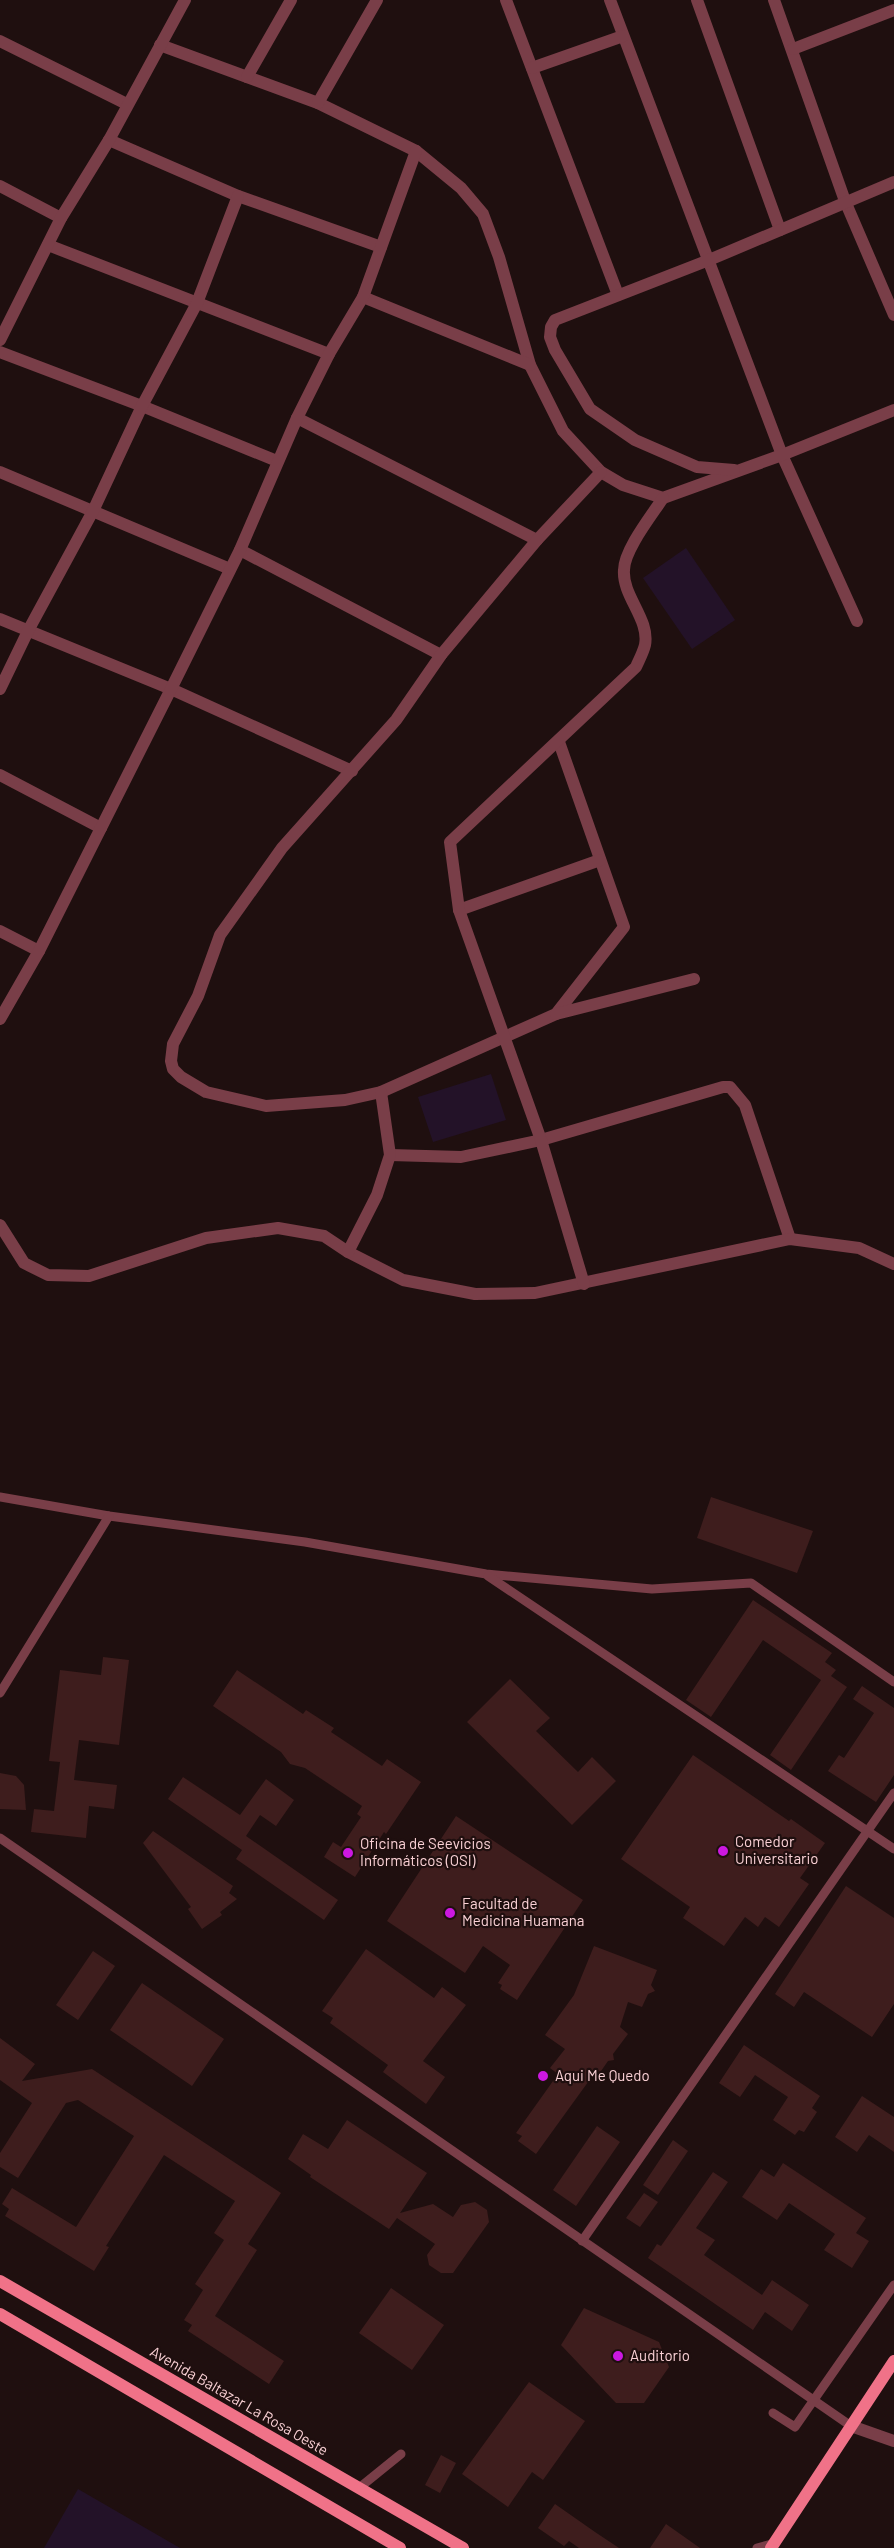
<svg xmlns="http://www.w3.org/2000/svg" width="894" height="2548" font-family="Barlow,sans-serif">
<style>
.green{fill:#231228}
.building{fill:#3e1d1d}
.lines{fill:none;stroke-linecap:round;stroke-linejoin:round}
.lane{stroke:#793e48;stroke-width:9}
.street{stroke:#793e48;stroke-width:12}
.secondary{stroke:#f07288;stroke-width:12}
.poi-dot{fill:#cc18e0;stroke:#1f0f0f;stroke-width:2}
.labels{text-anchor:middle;stroke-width:4.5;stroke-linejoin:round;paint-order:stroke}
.poi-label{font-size:15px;fill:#fad1d5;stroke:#1f0f0f;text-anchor:start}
.street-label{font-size:15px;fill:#fad1d5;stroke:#1f0f0f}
</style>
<rect width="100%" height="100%" fill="#1f0f0f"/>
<g class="green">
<path d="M686 548 735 620 692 649 643 578Z"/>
<path d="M491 1074 506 1120 433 1142 418 1097Z"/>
<path d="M78 2489 180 2548H44Z"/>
</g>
<g class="building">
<path d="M711 1497 813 1531 797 1573 697 1538Z"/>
<path d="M753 1600 832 1653 825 1662 836 1670 831 1676 847 1687 791 1770 770 1755 821 1680 763 1640 711 1717 686 1700Z"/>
<path d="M103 1657 129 1660 119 1745 79 1740 74 1780 117 1785 114 1809 89 1806 86 1838 31 1832 34 1809 54 1811 60 1762 49 1761 60 1670 101 1675Z"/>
<path d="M237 1670 303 1714 306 1710 334 1728 331 1732 382 1766 387 1759 421 1782 386 1834 384 1832 355 1877 324 1857 333 1842 341 1847 361 1817 357 1814 362 1806 305 1768 290 1764 281 1752 213 1706Z"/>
<path d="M510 1679 550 1718 536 1731 578 1772 592 1757 616 1781 572 1825 467 1722Z"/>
<path d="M862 1686 894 1708V1775L876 1802 828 1771 839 1755 844 1758 874 1713 853 1699Z"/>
<path d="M693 1755 789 1821 791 1819 825 1843 800 1878 809 1884 779 1927 765 1917 758 1927 745 1917 724 1946 683 1918 690 1907 621 1859Z"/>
<path d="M0 1773 16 1776 24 1785 26 1810 0 1809Z"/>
<path d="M183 1777 240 1815 266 1779 294 1800 276 1826 260 1815 246 1836 338 1900 324 1920 236 1859 242 1850 168 1799Z"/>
<path d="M456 1816 583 1900 517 2000 500 1989 502 1985 498 1983 510 1965 483 1946 465 1973 387 1921Z"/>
<path d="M153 1831 233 1886 229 1893 237 1899 220 1912 222 1915 202 1929 188 1909 191 1907 143 1843Z"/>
<path d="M846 1886 894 1918V2004L872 2037 804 1992 794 2007 775 1994Z"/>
<path d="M594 1946 657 1970 651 1985 655 1991 648 1994 642 2007 628 2002 620 2027 628 2034 613 2054 614 2060 608 2061 599 2074 596 2071 536 2154 518 2141 522 2136 516 2133 558 2074 550 2068 565 2049 545 2035 574 1995Z"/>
<path d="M366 1949 434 1998 442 1987 466 2005 423 2061 445 2077 426 2104 383 2072 388 2065 330 2023 333 2018 322 2011Z"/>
<path d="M93 1951 115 1966 78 2020 56 2005Z"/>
<path d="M142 1983 224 2039 192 2086 110 2030Z"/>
<path d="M0 2038 35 2064 22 2081 92 2069 281 2193 248 2244 257 2250 215 2316 284 2361 269 2384 188 2331 192 2325 184 2320 203 2290 195 2284 224 2240 214 2233 235 2201 164 2155 106 2246 109 2247 94 2271 5 2216 9 2209 2 2204 12 2188 76 2227 134 2136 78 2100 66 2103 18 2178 0 2167V2153L32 2103 0 2080Z"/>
<path d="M744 2045 820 2096 812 2108 817 2112 804 2132 799 2130 795 2135 773 2120 788 2097 755 2075 740 2097 719 2083Z"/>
<path d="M862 2096 894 2117V2152L869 2135 857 2152 835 2137Z"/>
<path d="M347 2120 427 2173 400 2213 433 2204 453 2217 461 2205 475 2202 487 2210 489 2222 453 2273H441L429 2265 427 2255 435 2244 397 2218 389 2229 310 2177 311 2175 288 2159 303 2134 328 2149Z"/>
<path d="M597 2126 620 2142 576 2206 553 2190Z"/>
<path d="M673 2140 688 2151 658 2195 643 2185Z"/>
<path d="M783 2163 866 2218 856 2233 869 2241 852 2268 824 2250 835 2234 789 2203 777 2220 742 2197 761 2169 774 2177Z"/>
<path d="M713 2172 728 2182 696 2228 715 2240 704 2255 762 2295 772 2280 809 2305 792 2331 765 2312 753 2330 648 2258 657 2244 661 2246Z"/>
<path d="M644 2193 658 2202 640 2227 626 2218Z"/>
<path d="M391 2288 444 2325 412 2370 359 2333Z"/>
<path d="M584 2308 659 2342 669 2367 644 2403H616L561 2345Z"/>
<path d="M529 2382 585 2421 543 2480 532 2472 508 2507 462 2474Z"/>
<path d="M441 2455 456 2463 440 2493 425 2485Z"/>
<path d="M555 2504 595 2532 619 2548H579L569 2541 564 2546 538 2528Z"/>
<path d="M666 2524 700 2548H650Z"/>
</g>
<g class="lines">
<g class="lane">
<path d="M0 1497 109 1516 305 1542 486 1574 652 1589 751 1583 894 1682"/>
<path d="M488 1576 894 1849"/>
<path d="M0 1693 109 1516"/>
<path d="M0 1838 851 2426"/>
<path d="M582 2241 894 1793"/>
<path d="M773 2413 795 2427 894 2285"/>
<path d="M359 2488 401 2454"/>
<path d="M757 2548 775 2543"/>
</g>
<g class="street">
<path d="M506 0 618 295"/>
<path d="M610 0 782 455 857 621"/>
<path d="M697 0 780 230"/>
<path d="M774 0 845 201 894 315"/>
<path d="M0 41 127 104"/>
<path d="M160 45 318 103 416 151 461 188 483 214 499 257 530 365 563 431 601 472 623 485 663 498 782 455 894 410"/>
<path d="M793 49 894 10"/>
<path d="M532 68 623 36"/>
<path d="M247 77 291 0"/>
<path d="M318 103 377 0"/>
<path d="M109 140 238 196 381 247"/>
<path d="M0 186 61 218"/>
<path d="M48 245 329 354"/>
<path d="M363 297 530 365"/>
<path d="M0 340 61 218 109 140 185 0"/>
<path d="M0 352 142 406 277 461"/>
<path d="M297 418 537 540"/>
<path d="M734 470 697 467 635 440 590 409 555 350 550 337 551 327 555 320 709 260 894 182"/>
<path d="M0 472 230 569"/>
<path d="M240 550 441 655"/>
<path d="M0 619 171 689 352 771"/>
<path d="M0 689 29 629 93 511 142 406 197 303 238 196"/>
<path d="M559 742 624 927 556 1014 381 1092 345 1100 266 1106 206 1092 181 1077 173 1069 171 1061 173 1044 198 996 220 935 282 848 396 720 441 655 537 540 601 472"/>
<path d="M0 775 101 828"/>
<path d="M459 910 600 860"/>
<path d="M0 931 39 951"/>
<path d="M556 1014 694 979"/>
<path d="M0 1019 39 951 171 689 240 550 297 418 329 354 363 297 416 151"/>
<path d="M390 1155 461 1157 541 1140 723 1087H730L745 1105 790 1239"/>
<path d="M0 1225 24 1263 48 1275 89 1276 206 1238 278 1228 324 1236 348 1252 403 1280 475 1294 535 1293 790 1239 859 1248 894 1264"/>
<path d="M348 1252 377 1195 390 1155 381 1092"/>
<path d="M584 1284 541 1140 459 910 450 842 636 667C639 660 643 653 645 645 650 619 622 596 624 570 624 550 652 515 663 498"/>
<path d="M851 2426 894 2441"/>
</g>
<g class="secondary">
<path d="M0 2281 463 2548"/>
<path d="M0 2314 400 2548"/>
<path d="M771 2548 894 2361"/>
</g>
</g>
<g class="poi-dot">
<circle cx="723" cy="1851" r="6"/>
<circle cx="348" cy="1853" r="6"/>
<circle cx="450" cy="1913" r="6"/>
<circle cx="543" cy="2076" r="6"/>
<circle cx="618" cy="2356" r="6"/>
</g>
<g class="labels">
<g class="poi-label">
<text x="735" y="1847">Comedor<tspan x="735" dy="17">Universitario</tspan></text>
<text x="360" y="1849">Oficina de Seevicios<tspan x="360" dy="17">Informáticos (OSI)</tspan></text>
<text x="462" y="1909">Facultad de<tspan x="462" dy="17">Medicina Huamana</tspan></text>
<text x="555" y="2081">Aqui Me Quedo</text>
<text x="630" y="2361">Auditorio</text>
</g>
<g class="street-label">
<text transform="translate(239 2401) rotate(30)" y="5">Avenida Baltazar La Rosa Oeste</text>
</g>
</g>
</svg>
